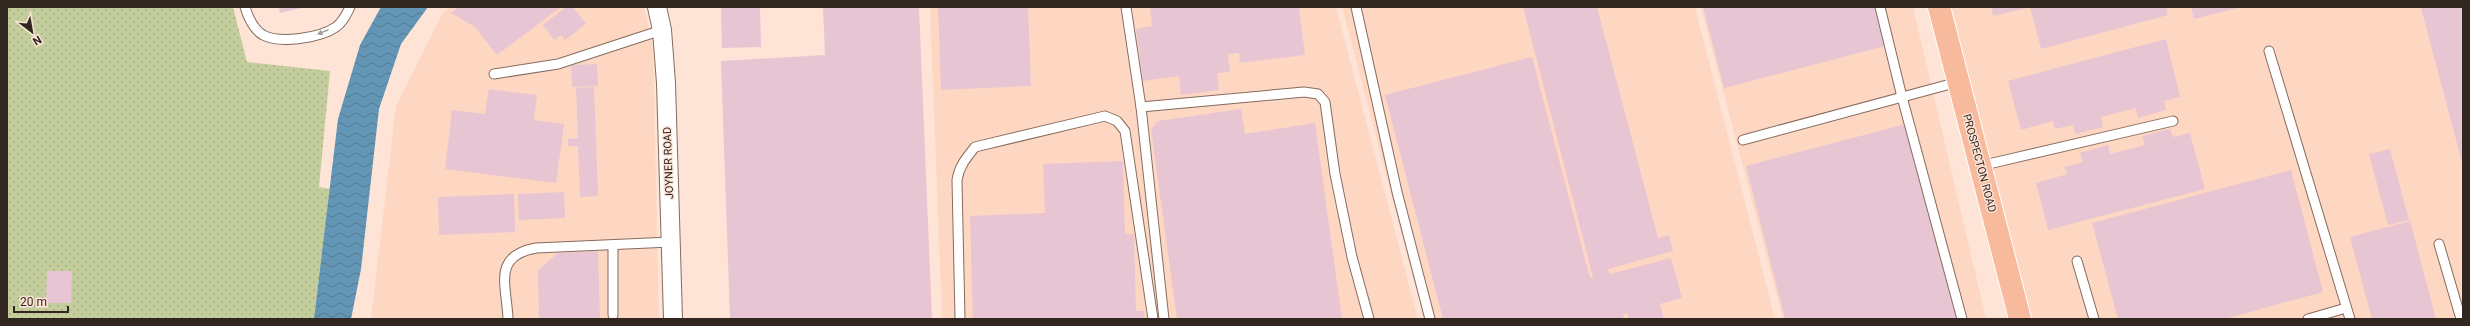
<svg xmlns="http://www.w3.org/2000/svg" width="2470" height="326" font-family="Roboto,sans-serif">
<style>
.built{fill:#fed7c3}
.grass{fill:url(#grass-dots)}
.water{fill:url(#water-waves)}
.building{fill:#e8c5d2}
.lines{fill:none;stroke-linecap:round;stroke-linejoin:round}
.lane-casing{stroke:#866b5c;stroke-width:11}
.street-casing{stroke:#866b5c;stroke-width:20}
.primary-casing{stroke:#fff;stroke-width:24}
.lane{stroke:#fff;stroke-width:9}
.street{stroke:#fff;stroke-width:18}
.primary{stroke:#f7ba9d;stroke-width:22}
.oneway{fill:#a39d9b}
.labels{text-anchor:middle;stroke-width:3;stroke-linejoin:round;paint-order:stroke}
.street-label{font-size:11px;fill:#322620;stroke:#fde4d7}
</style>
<defs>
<pattern id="grass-dots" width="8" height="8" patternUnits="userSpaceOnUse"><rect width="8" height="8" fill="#c4ce9d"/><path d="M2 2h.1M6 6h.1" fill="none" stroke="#a9b187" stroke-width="1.8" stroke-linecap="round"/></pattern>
<pattern id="water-waves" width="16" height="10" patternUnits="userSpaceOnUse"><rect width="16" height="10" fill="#6396b5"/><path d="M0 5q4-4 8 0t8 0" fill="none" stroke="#527a93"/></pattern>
</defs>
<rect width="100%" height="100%" fill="#fde4d7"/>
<g class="built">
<path d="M451 7H644L653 47 659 319H371L396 106 442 14Z"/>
<path d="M930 7H1336L1418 319H942Z"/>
<path d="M1342 7H1695L1775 319H1424Z"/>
<path d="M1701 7H1913L1986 319H1783Z"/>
<path d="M1949 7H2463V319H2016Z"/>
</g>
<path class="grass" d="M7 7H233L247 62 330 71 319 187 330 189 314 319H7Z"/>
<path class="water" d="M381 7H428L401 44 379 109 361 269 351 319H314L338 119 360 45Z"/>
<g class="building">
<path d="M279 7H301V8L280 13Z"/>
<path d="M459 7H561L497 55 475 27 451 13Z"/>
<path d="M566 7H573L586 24 565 40 561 35 554 40 543 25Z"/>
<path d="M721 7H760L761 47 722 48Z"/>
<path d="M823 7H919L932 319H730L721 61 825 55Z"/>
<path d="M938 7H1028L1031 86 941 90Z"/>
<path d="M1150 7H1299L1305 55 1240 63 1239 53 1228 54 1230 72 1217 73 1219 90 1181 95 1179 76 1143 81 1136 29 1152 26Z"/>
<path d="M1523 7H1597L1658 238 1669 235 1673 251 1608 269 1610 274 1671 258 1682 298 1660 304 1664 319H1629L1627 313 1623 314 1624 319H1443L1385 95 1532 57 1590 278 1593 277Z"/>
<path d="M1703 7H1875L1885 46 1724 88Z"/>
<path d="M1991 7H2027V8L1993 16Z"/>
<path d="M2030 7H2166L2168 15 2041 49Z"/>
<path d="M2191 7H2237V8L2194 19Z"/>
<path d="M2426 7H2463V166L2421 8Z"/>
<path d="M2166 39 2180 97 2164 101 2166 110 2138 118 2136 108 2101 117 2103 127 2075 134 2073 125 2055 129 2053 121 2021 130 2008 81Z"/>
<path d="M597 64 598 86 572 87 571 65Z"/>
<path d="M594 87 598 196 580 197 578 146H568V139L578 138 576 88Z"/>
<path d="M489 89 537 95 534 120 564 124 556 183 445 169 452 110 485 114Z"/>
<path d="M1241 109 1245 134 1315 123 1342 319H1177L1151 129 1158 121Z"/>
<path d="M1906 124 1957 319H1785L1746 166Z"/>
<path d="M2170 129 2173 137 2190 133 2205 189 2048 230 2036 183 2067 174 2065 167 2083 162 2080 153 2108 145 2110 154 2145 145 2142 136Z"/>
<path d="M2390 149 2409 220 2388 225 2369 154Z"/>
<path d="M1123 161 1125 234H1134L1136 311H1144L1145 319H973L970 216 1045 213 1043 164Z"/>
<path d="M2291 170 2323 292 2224 319H2118L2092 223Z"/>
<path d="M564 192 565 218 519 220 518 194Z"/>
<path d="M514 194 515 232 439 235 438 197Z"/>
<path d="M2410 221 2436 319H2372L2350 237Z"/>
<path d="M598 251 600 319H539L538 270 558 253Z"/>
<path d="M47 271H72L71 303H46Z"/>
</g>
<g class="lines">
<g class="lane-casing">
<g id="lane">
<path d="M245 7C248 17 253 29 263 35 280 44 320 38 336 27 343 22 346 15 350 7"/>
<path d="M1126 7 1141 107 1164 319"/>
<path d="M1356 7 1397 192 1430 319"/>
<path d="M1880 7 1902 97 1962 319"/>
<path d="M2269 51 2350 319"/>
<path d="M494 74 558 64 662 30"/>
<path d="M1141 107 1304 92 1318 94 1325 102 1335 174 1352 257 1369 319"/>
<path d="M1743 140 1958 82"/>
<path d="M1980 166 2173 121"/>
<path d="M2439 244 2461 319"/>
<path d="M2077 261 2094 319"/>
<path d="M613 315V245"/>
<path d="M508 318C506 283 493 256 536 248L671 242"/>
<path d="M960 319 957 180C959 166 967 157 975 147L1105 116 1117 121 1125 131 1153 319"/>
<path d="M2308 319 2346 308"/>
</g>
</g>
<g class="street-casing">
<path id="street" d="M657 7 662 30 666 83 673 319"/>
</g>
<g class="primary-casing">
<path id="primary" d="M1939 7 2020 319"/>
</g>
<use href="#lane" class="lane"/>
<use href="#street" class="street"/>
<use href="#primary" class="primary"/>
</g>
<defs><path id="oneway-solid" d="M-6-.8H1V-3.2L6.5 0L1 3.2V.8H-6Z"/></defs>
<use class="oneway" href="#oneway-solid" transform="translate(323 32) rotate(158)"/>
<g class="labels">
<g class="street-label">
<text transform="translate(668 163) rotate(-92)" y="4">JOYNER ROAD</text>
<text transform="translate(1980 163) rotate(75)" y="4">PROSPECTON ROAD</text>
</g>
</g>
<rect width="2470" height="326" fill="none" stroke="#322620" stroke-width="16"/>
<g transform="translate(32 32) rotate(149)" stroke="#fde4d7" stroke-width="3" paint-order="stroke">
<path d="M0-3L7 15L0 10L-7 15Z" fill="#322620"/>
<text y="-6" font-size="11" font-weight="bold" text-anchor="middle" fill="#322620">N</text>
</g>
<path d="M14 306v6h54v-6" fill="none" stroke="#322620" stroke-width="2"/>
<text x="20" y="306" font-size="12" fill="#322620" stroke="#fde4d7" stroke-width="3" paint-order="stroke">20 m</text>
</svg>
